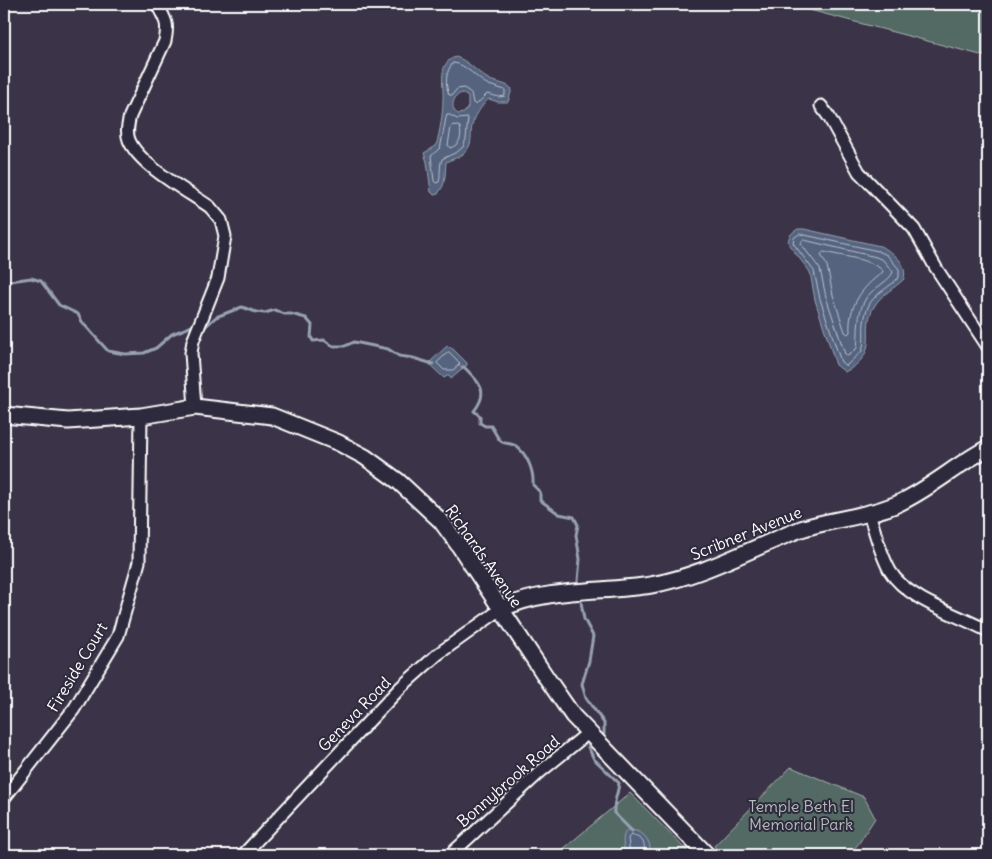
<svg xmlns="http://www.w3.org/2000/svg" width="992" height="859" font-family="Delius,sans-serif">
<style>
.green{fill:#536964;stroke:#a9b4b2}
.water{fill:#54647f;stroke:#98a2b2;fill-rule:evenodd}
.lines{fill:none;stroke-linecap:round;stroke-linejoin:round}
.shore{stroke:#bbc1cc;stroke-width:1}
.stream{stroke:#98a2b2;stroke-width:3}
.minor-casing{stroke:#fff;stroke-width:15}
.tertiary-casing{stroke:#fff;stroke-width:19}
.minor{stroke:#2f2a3d;stroke-width:11}
.tertiary{stroke:#2f2a3d;stroke-width:15}
.labels{text-anchor:middle;stroke-width:4;stroke-linejoin:round;paint-order:stroke}
.street-label{font-size:16px;fill:#fff;stroke:#2f2a3d}
.park-label{font-size:16px;fill:#b2bcb9;stroke:#2f2a3d}
</style>
<rect width="100%" height="100%" fill="#3b3347"/>
<filter id="ink" filterUnits="userSpaceOnUse"><feTurbulence type="fractalNoise" baseFrequency=".02" numOctaves="2"/><feDisplacementMap in="SourceGraphic" scale="10" xChannelSelector="R" yChannelSelector="G"/><feConvolveMatrix kernelMatrix="1 2 1 2 8 2 1 2 1" color-interpolation-filters="sRGB"/></filter>
<g filter="url(#ink)">
<g class="green">
<path d="M787 4H988V57Z"/>
<path d="M791 767 864 797 875 818 859 843 849 855H722L714 846Z"/>
<path d="M630 793 691 855H556Z"/>
</g>
<g class="water">
<path d="M456 57C469 61 477 73 490 80 497 83 506 83 512 89L508 102H498L489 99C483 102 473 120 472 126 470 135 473 142 467 150 462 157 454 158 446 162L445 177 443 186 438 194 434 195 431 192 427 162 424 153 436 146C440 131 443 114 443 99 444 85 437 62 456 57ZM462 93 468 97V107L464 113 458 114C449 108 453 96 462 93Z"/>
<path d="M798 229H804L880 246C893 252 908 263 904 279 895 288 882 294 875 305 858 331 884 351 845 372L836 365 815 300 810 272 789 245C787 237 791 233 798 229Z"/>
<path d="M447 346 452 348 467 363V365L451 379 449 375 444 378 430 365V362Z"/>
<path d="M627 830C639 829 650 837 650 849L647 855H626C623 847 621 836 627 830Z"/>
</g>
<g class="lines">
<g class="shore">
<path d="M453 63C466 63 477 80 489 85 494 87 500 88 505 90V96L499 97 487 94 476 105 473 103 471 93 464 88 457 89 452 95H449C445 85 445 71 453 63Z"/>
<path d="M447 115H450L457 119 468 118 466 139 463 147 457 152 442 159C439 167 441 175 439 182L436 183 434 181 431 156 440 148Z"/>
<path d="M454 125 460 127C462 137 460 145 450 148L448 145 451 127Z"/>
<path d="M800 234 878 251 887 255 899 269V277C883 294 867 294 864 323 863 332 865 341 862 351L846 366 841 362 820 299 814 271 793 243 794 238Z"/>
<path d="M804 240 876 257 883 260 893 272C891 280 872 289 866 298 856 314 859 331 857 348L848 356 845 354 826 297 820 269 801 244 802 241Z"/>
<path d="M824 252C840 256 872 259 883 271L882 273C862 287 848 306 850 332L848 334 845 332 833 295 827 266 821 255Z"/>
<path d="M449 352 457 360 460 364 453 370H444L437 363Z"/>
<path d="M630 855 628 838 631 835C645 839 645 843 644 855"/>
</g>
<g class="stream">
<path d="M4 282 31 278 41 281 59 305 78 314 82 322 108 351 125 354 144 353 156 348 172 334 195 325"/>
<path d="M205 327 216 317 242 307 256 312 265 313 275 310 284 314H291L306 318 312 325 311 337 313 341 324 340 333 346H345L354 342 388 349 399 356 413 358 433 364"/>
<path d="M462 367H464C479 382 490 391 474 411L480 416V423L485 426H491C494 430 498 440 502 442 506 444 512 443 516 446 528 455 534 472 533 485L540 492V500L559 514 574 517 578 525 576 535 580 559 578 581"/>
<path d="M581 602 584 619 593 636 589 661 582 684 586 698 604 723V734"/>
<path d="M588 747 594 759 619 783C618 794 613 802 614 813L632 831"/>
</g>
<g class="minor-casing">
<g id="minor">
<path d="M157 4C165 20 169 22 165 41L130 116C128 124 126 132 129 140 139 165 187 191 210 207L221 220 225 236 218 278 193 341 191 353 195 407"/>
<path d="M821 106 829 117 859 172 914 229 936 268 988 347"/>
<path d="M869 513C875 532 880 553 890 571 907 600 959 615 988 631"/>
<path d="M4 798 74 709 118 636 139 562 141 416"/>
<path d="M243 855 401 687 438 654 501 609"/>
<path d="M450 855 540 772 588 733"/>
</g>
</g>
<g class="tertiary-casing">
<g id="tertiary">
<path d="M4 415 68 421 141 416 195 407 272 416 339 443 365 457 398 481 441 521 460 547 546 677 573 716 707 855"/>
<path d="M501 609C548 587 601 593 651 585 702 576 752 548 801 529 832 519 867 517 897 504 930 489 957 464 988 448"/>
</g>
</g>
<use href="#minor" class="minor"/>
<use href="#tertiary" class="tertiary"/>
</g>
</g>
<g class="labels">
<g class="street-label">
<text transform="translate(746 533) rotate(-22)" y="6">Scribner Avenue</text>
<text transform="translate(484 556) rotate(55)" y="6">Richards Avenue</text>
<text transform="translate(77 667) rotate(-59)" y="6">Fireside Court</text>
<text transform="translate(354 714) rotate(-46)" y="6">Geneva Road</text>
<text transform="translate(508 781) rotate(-41)" y="6">Bonnybrook Road</text>
</g>
<g class="park-label">
<text x="801" y="812">Temple Beth El<tspan x="801" dy="18">Memorial Park</tspan></text>
</g>
</g>
<rect width="992" height="859" fill="none" stroke="#2f2a3d" stroke-width="20"/>
<rect x="10" y="10" width="972" height="839" fill="none" stroke="#fff" stroke-width="2" filter="url(#ink)"/>
</svg>
